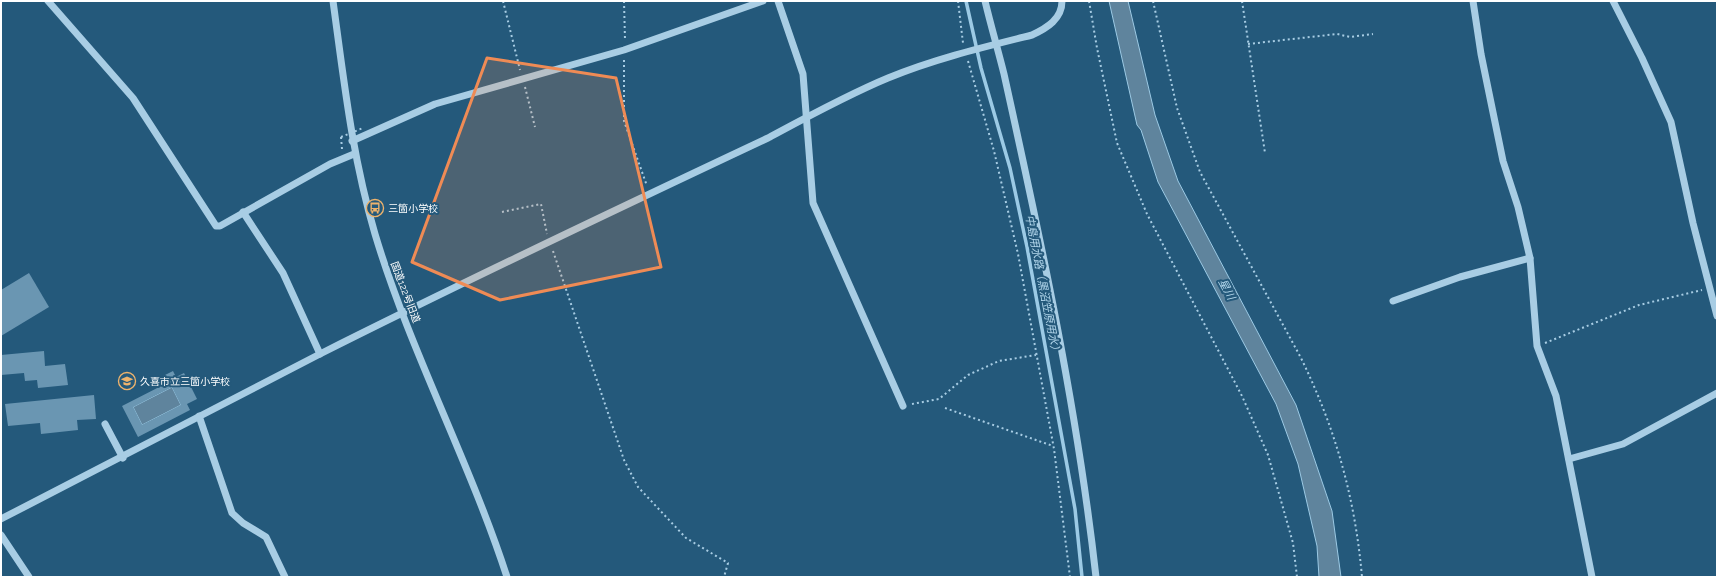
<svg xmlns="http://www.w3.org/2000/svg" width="1718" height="578" font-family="Raleway,'Noto Sans JP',sans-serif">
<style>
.water{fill:#5f849d;stroke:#9ccae5}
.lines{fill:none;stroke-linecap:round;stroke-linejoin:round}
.stream{stroke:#9ccae5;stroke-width:3.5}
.building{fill:#6a96b2;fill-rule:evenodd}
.path{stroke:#a8cde4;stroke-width:2;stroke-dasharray:2 3;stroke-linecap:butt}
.minor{stroke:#a8cde4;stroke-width:7}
.path-bridge{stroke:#a8cde4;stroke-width:2;stroke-dasharray:2 3;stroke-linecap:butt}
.marked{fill:#ef8b55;fill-opacity:0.2;stroke:#ef8b55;stroke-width:3;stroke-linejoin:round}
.labels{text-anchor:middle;stroke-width:4;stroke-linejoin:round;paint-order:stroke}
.poi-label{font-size:10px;fill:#fff;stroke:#24597b;text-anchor:start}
.street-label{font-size:10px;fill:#fff;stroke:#24597b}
.water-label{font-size:11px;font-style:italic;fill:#b3d7ec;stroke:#24597b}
</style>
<rect width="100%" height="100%" fill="#24597b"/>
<g class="water">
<path d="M1109 1H1128L1155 115 1178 181 1296 405 1332 511 1341 577H1319L1317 546 1298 464 1276 404 1158 182 1141 130 1137 125Z"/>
<path d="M172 387 181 405 142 425 133 407Z"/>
</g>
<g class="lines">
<path class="stream" d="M966 1 981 68 1010 168 1027 247 1075 509 1082 577"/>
</g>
<g class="building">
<path d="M29 273 49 307 1 336V290Z"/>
<path d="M44 351 45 366 65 364 68 385 38 388 37 380 25 381 24 373 1 375V355Z"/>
<path d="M173 371 176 377 184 373 197 399 187 404 190 410 138 437 122 406 167 383 163 376ZM172 387 181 405 142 425 133 407Z"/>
<path d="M94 395 96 419 77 420 78 430 41 434 40 423 8 426 5 404Z"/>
</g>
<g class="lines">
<g class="path">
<path d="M503 1 520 70"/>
<path d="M624 1 625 40"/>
<path d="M958 1 963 43"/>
<path d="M1089 1 1097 48 1117 143 1147 214 1242 396 1268 455 1293 543 1297 577"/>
<path d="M1153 1 1177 108 1200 172 1301 358C1336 430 1355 498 1362 577"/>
<path d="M1242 1 1265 153"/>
<path d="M1248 44 1337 34 1350 37 1373 34"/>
<path d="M624 60V121L647 186"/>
<path d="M968 61 994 151 1018 254 1054 449 1070 577"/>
<path d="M525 87 535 127"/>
<path d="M341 137 342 149"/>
<path d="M502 212 541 204 547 234"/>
<path d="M553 251 624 460 638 487 686 538 728 563 724 577"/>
<path d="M1545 343 1639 305 1702 290"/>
<path d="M912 404 939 399 968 375 999 361 1036 355"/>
<path d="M945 408 1053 446"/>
</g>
<g class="minor">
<path d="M48 1 133 98 216 226H220L330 164 354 154"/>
<path d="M333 1C344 81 352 156 375 234 410 351 469 460 507 577"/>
<path d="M778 1 803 74 813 203 903 406"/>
<path d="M985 1C991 26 998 50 1004 74 1041 241 1077 407 1096 577"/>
<path d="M1473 1 1481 54 1503 161 1518 207 1530 258 1537 346 1556 396 1592 577"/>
<path d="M1613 1 1642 58 1671 122 1693 223 1717 316"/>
<path d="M352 141 435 104 624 50 763 1"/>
<path d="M243 212 283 273 320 354"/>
<path d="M1393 301 1460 277 1530 258"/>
<path d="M199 416 232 513 243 523 266 537 285 577"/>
<path d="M105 424 123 458"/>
<path d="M1569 459 1623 444 1717 393"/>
<path d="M1 519C107 465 212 409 318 355 467 280 617 209 768 138 807 117 847 95 888 78 934 59 984 47 1032 35 1047 28 1062 19 1062 1"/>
<path d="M1 535 29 577"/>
</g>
<path class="path-bridge" d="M341 137 363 128"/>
</g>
<path class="marked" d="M487 58 616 78 661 267 500 300 412 262Z"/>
<defs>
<g id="bus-ring" transform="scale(0.9)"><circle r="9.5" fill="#24597b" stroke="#eeb36c" stroke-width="1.5"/><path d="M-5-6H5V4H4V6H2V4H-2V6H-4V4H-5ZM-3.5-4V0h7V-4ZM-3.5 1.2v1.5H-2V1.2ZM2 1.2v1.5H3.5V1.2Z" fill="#eeb36c"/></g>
<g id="school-ring" transform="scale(0.9)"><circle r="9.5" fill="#24597b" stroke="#eeb36c" stroke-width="1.5"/><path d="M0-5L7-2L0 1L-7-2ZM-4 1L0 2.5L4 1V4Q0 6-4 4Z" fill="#eeb36c"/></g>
</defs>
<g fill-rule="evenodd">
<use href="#bus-ring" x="375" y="208"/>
<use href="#school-ring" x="127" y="381"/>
</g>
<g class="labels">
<g class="poi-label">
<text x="388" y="212">三箇小学校</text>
<text x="140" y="385">久喜市立三箇小学校</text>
</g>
<g class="street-label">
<text transform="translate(406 292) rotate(69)" y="4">国道122号旧道</text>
</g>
<g class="water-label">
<text transform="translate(1043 285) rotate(79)" y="4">中島用水路（黒沼笠原用水）</text>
<text transform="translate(1227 289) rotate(62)" y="4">星川</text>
</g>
</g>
<rect width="1718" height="578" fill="none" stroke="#ffffff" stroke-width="4"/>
</svg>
